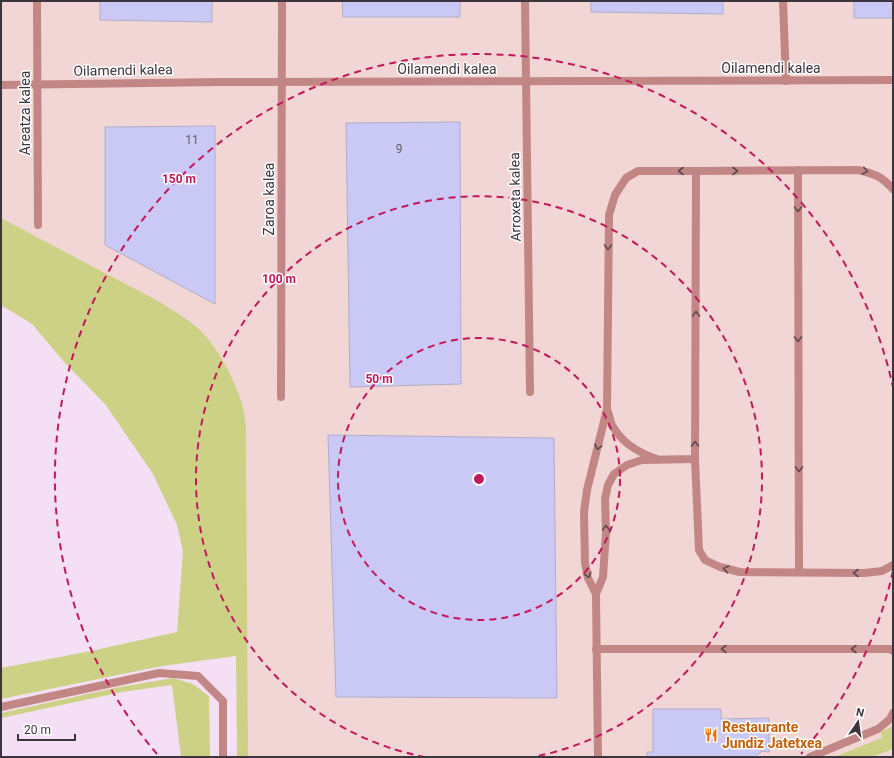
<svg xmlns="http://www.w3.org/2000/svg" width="894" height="758" font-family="Roboto,sans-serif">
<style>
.industrial{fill:#f1d6d5}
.green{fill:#ccd186}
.building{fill:#cac9f5;stroke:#aeaec7}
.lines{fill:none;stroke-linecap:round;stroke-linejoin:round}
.lane{stroke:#c28785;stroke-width:8}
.street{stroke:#c28785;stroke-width:8}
.oneway{stroke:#5e4a4f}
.ring{fill:none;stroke:#c2185b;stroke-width:2;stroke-dasharray:7 5}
.labels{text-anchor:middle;stroke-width:3;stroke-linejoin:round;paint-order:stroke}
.number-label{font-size:12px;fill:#605a6b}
.street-label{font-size:14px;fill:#3d353d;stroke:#fff}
.food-label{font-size:14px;font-weight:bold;fill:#c56008;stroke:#fff;text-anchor:start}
.centre{fill:#c2185b;stroke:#fff;stroke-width:2}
.ring-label{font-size:12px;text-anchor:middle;font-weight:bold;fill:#c2185b;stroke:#fff;stroke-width:3;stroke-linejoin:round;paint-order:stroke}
</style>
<rect width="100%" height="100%" fill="#f5dff4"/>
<path class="industrial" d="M1 1H893V757H248L246 425 241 401 231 377 220 357 202 333 182 316 160 302 1 218Z"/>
<g class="green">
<path d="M1 218 160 302C174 311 191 321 203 333 220 352 233 377 241 401 244 408 244 417 246 425L248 757H237L236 656 162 666 1 699V668L86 652 177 632 183 551 177 525 153 474 105 404 65 363 32 324 4 307H1Z"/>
<path d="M173 678 193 684 209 696 210 757H181L172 685 122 692 1 718V713L119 687Z"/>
<path d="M893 726V749L871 757H834L882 738 881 732Z"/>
</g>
<g class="building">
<path d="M100 1H212V22L100 20Z"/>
<path d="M342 1H460V17H343Z"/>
<path d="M591 1H723V14L591 12Z"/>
<rect x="854" y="1" width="39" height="17"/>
<path d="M460 122 461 384 350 387 346 123Z"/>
<path d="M215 126V304L105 245V127Z"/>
<path d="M328 435 554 438 557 698 336 697Z"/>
<path d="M653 709H721V719L769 718V752L762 751 755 757H647V752H653Z"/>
</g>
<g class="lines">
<g class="lane">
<path d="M798 170 799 572"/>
<path d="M696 171 858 170C875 174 881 176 893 189"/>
<path d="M695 459 699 550 705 560 720 567 740 572 864 573 882 571 893 565"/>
<path d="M596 594 588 578 585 563 584 512 587 490 607 409"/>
<path d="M596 649H890L893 651"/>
<path d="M598 757 596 594 603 577 606 532 605 499 608 485 614 474 627 465 642 460 695 459 696 171H638L626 178 615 195 609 215 607 409C609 414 610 420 612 425 621 442 639 453 657 459"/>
<path d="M810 757 878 729 890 719 893 713"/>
</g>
<g class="street">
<path d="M37 1 38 225"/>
<path d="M525 1 530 392"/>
<path d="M783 1 786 81"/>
<path d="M1 85 220 82 893 80"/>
<path d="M281 397 282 1"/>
<path d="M1 707 159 673 198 676 223 701V757"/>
</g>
</g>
<defs><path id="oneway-chevron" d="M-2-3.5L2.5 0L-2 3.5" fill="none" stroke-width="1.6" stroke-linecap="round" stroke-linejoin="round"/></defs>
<g class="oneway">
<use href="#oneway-chevron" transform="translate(681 171) rotate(-180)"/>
<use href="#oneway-chevron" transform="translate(735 171)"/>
<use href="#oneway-chevron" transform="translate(865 171) rotate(13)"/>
<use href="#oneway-chevron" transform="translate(798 209) rotate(90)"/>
<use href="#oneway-chevron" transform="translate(608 247) rotate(91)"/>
<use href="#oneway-chevron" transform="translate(696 314) rotate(-90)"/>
<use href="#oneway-chevron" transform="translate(798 339) rotate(90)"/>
<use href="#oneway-chevron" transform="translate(695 444) rotate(-90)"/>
<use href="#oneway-chevron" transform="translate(598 447) rotate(105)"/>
<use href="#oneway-chevron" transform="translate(799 469) rotate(90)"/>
<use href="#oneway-chevron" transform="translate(606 528) rotate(-90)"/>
<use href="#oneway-chevron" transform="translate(726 569) rotate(-168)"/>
<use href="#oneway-chevron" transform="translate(856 573) rotate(-180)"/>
<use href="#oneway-chevron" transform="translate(588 575) rotate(74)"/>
<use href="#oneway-chevron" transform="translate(724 649) rotate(-180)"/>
<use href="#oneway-chevron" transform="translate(854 649) rotate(-180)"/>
</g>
<g class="ring">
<circle cx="479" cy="479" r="141"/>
<path d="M425 757A283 283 0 1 1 533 757"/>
<path d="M893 571A424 424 0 0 1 801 754M157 754A424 424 0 1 1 893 387"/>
</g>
<defs>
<g id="restaurant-bare" transform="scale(1.08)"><path d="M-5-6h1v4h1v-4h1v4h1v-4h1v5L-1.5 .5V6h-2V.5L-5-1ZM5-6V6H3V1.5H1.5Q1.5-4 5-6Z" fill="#e8710a" stroke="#fff" stroke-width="2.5" paint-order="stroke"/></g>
</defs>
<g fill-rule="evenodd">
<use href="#restaurant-bare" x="711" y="735"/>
</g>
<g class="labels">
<g class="number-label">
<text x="192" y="144">11</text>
<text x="399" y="153">9</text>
</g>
<g class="street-label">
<text x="771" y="73">Oilamendi kalea</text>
<text x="447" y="74">Oilamendi kalea</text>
<text transform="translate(123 70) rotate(-1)" y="5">Oilamendi kalea</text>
<text transform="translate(25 113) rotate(-90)" y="5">Areatza kalea</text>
<text transform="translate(515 197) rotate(-91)" y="5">Arroxeta kalea</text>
<text transform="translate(269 199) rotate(-90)" y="5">Zaroa kalea</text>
</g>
<g class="food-label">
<text x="722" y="732">Restaurante<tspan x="722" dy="16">Jundiz Jatetxea</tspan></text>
</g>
</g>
<circle cx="479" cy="479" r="6" class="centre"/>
<g class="ring-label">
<text x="179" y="183">150 m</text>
<text x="279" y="283">100 m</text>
<text x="379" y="383">50 m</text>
</g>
<rect width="894" height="758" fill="none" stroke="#3d353d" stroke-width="4"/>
<g transform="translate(858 722) rotate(13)" stroke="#ffffff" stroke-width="3" paint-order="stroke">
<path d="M0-3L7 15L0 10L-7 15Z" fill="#3d353d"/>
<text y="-6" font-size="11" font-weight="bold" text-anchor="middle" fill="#3d353d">N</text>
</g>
<path d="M18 734v6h57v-6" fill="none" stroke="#3d353d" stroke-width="2"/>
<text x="24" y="734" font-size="12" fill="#3d353d" stroke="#ffffff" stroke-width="3" paint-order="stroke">20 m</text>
</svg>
